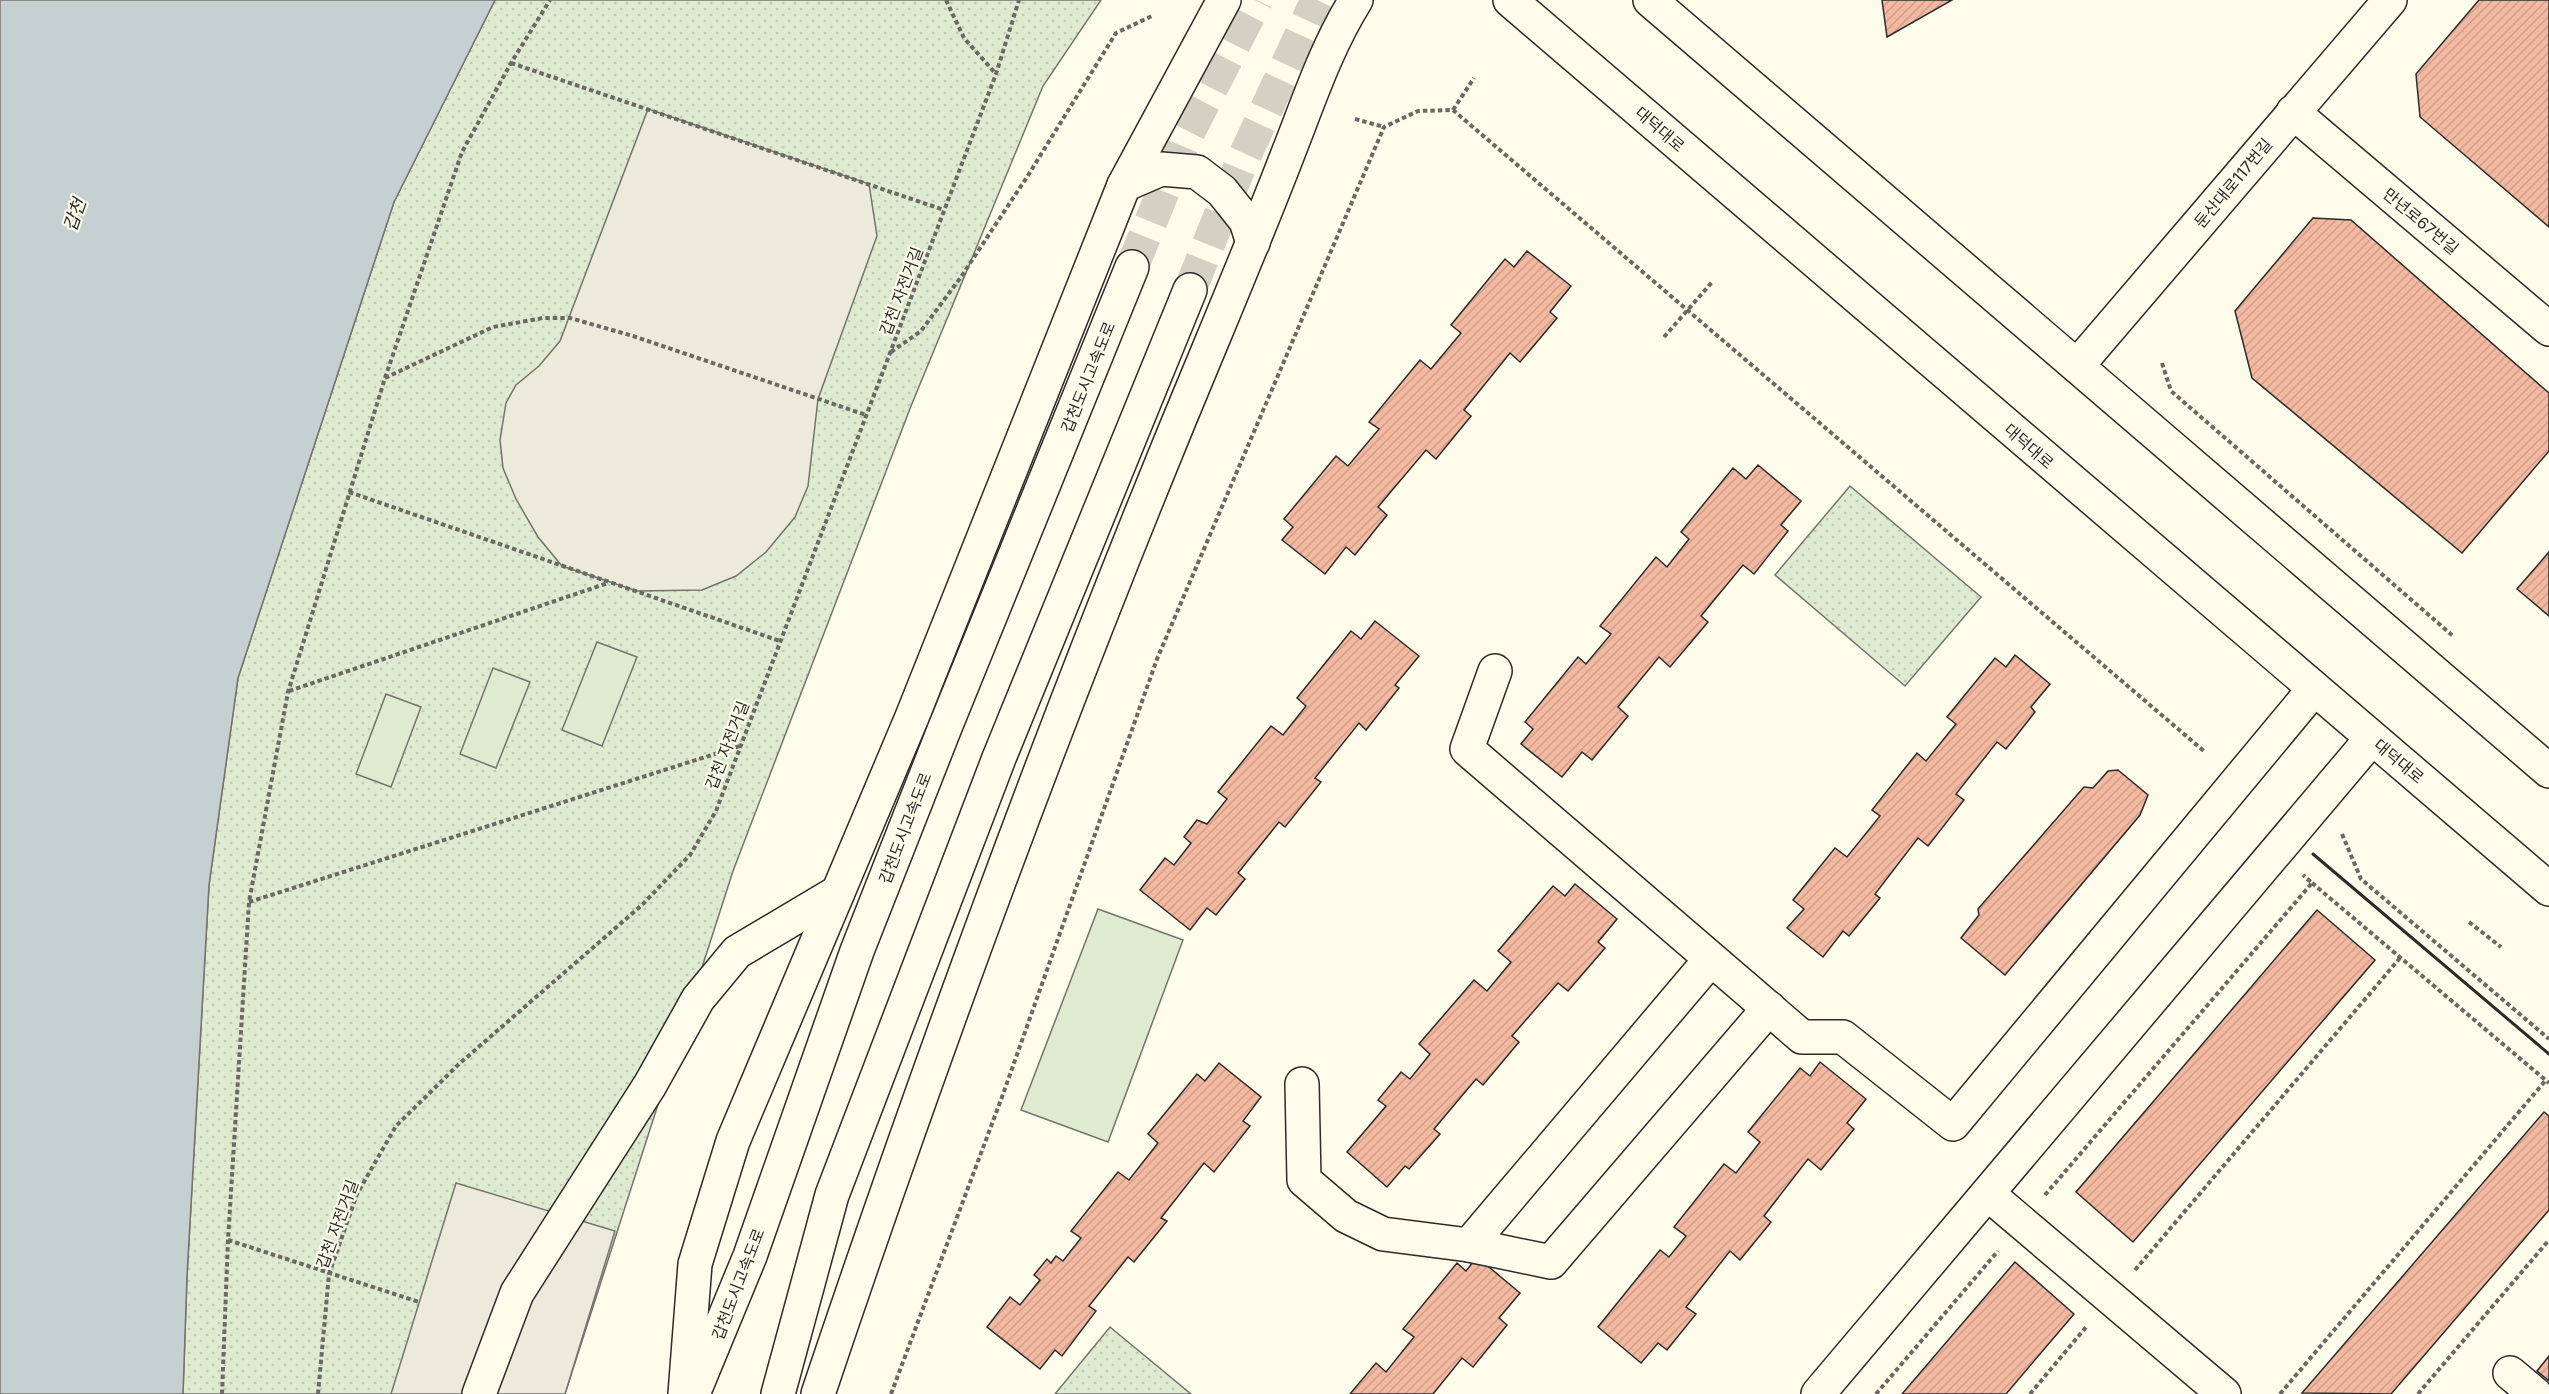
<svg xmlns="http://www.w3.org/2000/svg" width="2549" height="1394" font-family="Inter,'Noto Sans KR',sans-serif">
<style>
.park{fill:url(#park-dots);stroke:#74746e;stroke-width:1.5}
.garden{fill:#deebd1;stroke:#74746e;stroke-width:1.5}
.parking{fill:#eceadb;stroke:#74746e;stroke-width:1.5}
.water{fill:#c7d0d0;stroke:#74746e;stroke-width:1.5}
.building{fill:url(#building-hatch);stroke:#2b2b2b;stroke-width:1.5}
.lines{fill:none;stroke-linecap:round;stroke-linejoin:round}
.highway-tunnel{stroke:#d3d1c4;stroke-width:33;stroke-dasharray:33 16;stroke-linecap:butt}
.minor-casing{stroke:#2b2b2b;stroke-width:36}
.major-casing{stroke:#2b2b2b;stroke-width:36}
.highway-casing{stroke:#2b2b2b;stroke-width:36}
.path{stroke:#6a6964;stroke-width:4;stroke-dasharray:4.5 3;stroke-linecap:butt}
.minor{stroke:#fdfbea;stroke-width:33}
.major{stroke:#fdfbea;stroke-width:33}
.highway{stroke:#fdfbea;stroke-width:33}
.wall{stroke:#2b2b2b;stroke-width:3}
.labels{text-anchor:middle;stroke-width:4.5;stroke-linejoin:round;paint-order:stroke}
.street-label{font-size:16px;fill:#2b2b2b;stroke:#fdfbea}
.water-label{font-size:18px;font-style:italic;fill:#2b2b2b;stroke:#fdfbea}
</style>
<defs>
<pattern id="park-dots" width="8" height="8" patternUnits="userSpaceOnUse" patternTransform="scale(1.5)"><rect width="8" height="8" fill="#deebd1"/><path d="M2 2h.1M6 6h.1" fill="none" stroke="#bfcab4" stroke-width="1.8" stroke-linecap="round"/></pattern>
<pattern id="building-hatch" width="6" height="6" patternUnits="userSpaceOnUse" patternTransform="scale(1.5)"><rect width="6" height="6" fill="#f2b8a0"/><path d="M-1 1l2-2M0 6l6-6M5 7l2-2" fill="none" stroke="#d09e8a"/></pattern>
</defs>
<rect width="100%" height="100%" fill="#fdfbea"/>
<g class="park">
<path d="M495 0H1101L1043 86 911 406 733 871 565 1394H183L187 1276 209 885 238 678 394 202Z"/>
<path d="M1850 486 1981 597 1905 686 1775 575Z"/>
<path d="M1110 1327 1191 1394H1055Z"/>
</g>
<g class="garden">
<path d="M597 642 637 657 602 746 562 730Z"/>
<path d="M493 668 530 682 496 768 460 754Z"/>
<path d="M386 694 421 707 391 787 356 774Z"/>
<path d="M1098 909 1183 940 1108 1142 1021 1110Z"/>
</g>
<g class="parking">
<path d="M648 109 869 184 877 236 818 399 808 486 795 517 766 552 736 576 702 590 637 591 562 566 538 537 516 499 503 468 500 440 506 403 516 385 539 366 560 341Z"/>
<path d="M456 1183 615 1231 565 1394H391Z"/>
</g>
<path class="water" d="M0 0H495L394 202 238 678 209 885 187 1276 183 1394H0Z"/>
<g class="building">
<path d="M1882 0H1952L1887 37Z"/>
<path d="M2479 0H2549V227L2420 117 2416 74Z"/>
<path d="M2313 218 2351 220 2549 393V451L2462 553 2252 378 2235 311Z"/>
<path d="M1527 251 1571 286 1550 312 1557 318 1520 362 1510 353 1464 410 1471 416 1436 459 1426 450 1378 507 1387 515 1355 555 1346 547 1325 574 1282 540 1293 527 1284 519 1336 456 1348 466 1379 429 1369 422 1420 360 1431 369 1461 333 1451 325 1505 259 1514 267Z"/>
<path d="M1758 465 1801 501 1781 525 1788 531 1754 574 1743 565 1701 616 1708 622 1670 667 1659 657 1618 707 1628 716 1592 760 1582 752 1562 777 1521 744 1533 729 1525 722 1578 657 1586 664 1611 634 1600 626 1656 557 1667 567 1689 539 1681 532 1733 468 1746 479Z"/>
<path d="M2549 552V616L2517 589Z"/>
<path d="M1375 621 1419 656 1395 685 1399 688 1366 730 1359 723 1315 778 1321 782 1285 827 1279 822 1238 873 1245 879 1216 915 1207 908 1190 930 1140 890 1165 858 1174 865 1191 843 1184 837 1197 820 1207 824 1227 799 1218 792 1271 726 1283 735 1306 706 1297 698 1351 631 1361 639Z"/>
<path d="M2015 655 2050 684 2031 707 2035 712 2006 749 1997 742 1956 794 1964 800 1928 846 1918 838 1875 894 1880 898 1849 936 1843 931 1823 957 1787 928 1804 909 1793 900 1835 848 1847 857 1880 816 1872 810 1917 753 1926 761 1956 724 1947 717 1995 658 2006 667Z"/>
<path d="M2118 770 2148 795 2140 815 2005 975 1961 938 1979 915 1978 909 2084 787 2093 788 2108 771Z"/>
<path d="M1575 884 1617 919 1598 942 1605 948 1568 991 1558 983 1512 1036 1519 1042 1483 1085 1476 1079 1434 1129 1440 1134 1409 1169 1405 1166 1387 1187 1347 1152 1386 1106 1378 1100 1401 1072 1410 1079 1430 1054 1419 1044 1474 980 1487 991 1511 962 1498 951 1553 886 1565 896Z"/>
<path d="M2317 910 2375 960 2133 1242 2076 1192Z"/>
<path d="M1820 1062 1866 1099 1847 1123 1854 1129 1821 1170 1808 1159 1764 1216 1771 1222 1740 1260 1730 1251 1686 1307 1696 1314 1667 1350 1658 1343 1641 1363 1598 1327 1660 1250 1669 1257 1686 1236 1674 1227 1724 1164 1736 1173 1760 1142 1748 1132 1800 1068 1810 1076Z"/>
<path d="M1219 1063 1261 1097 1243 1121 1250 1126 1214 1172 1204 1163 1161 1218 1167 1221 1134 1262 1128 1257 1089 1306 1096 1311 1062 1356 1055 1350 1040 1369 987 1327 1010 1297 1020 1305 1040 1280 1034 1275 1047 1259 1051 1263 1056 1256 1063 1261 1081 1238 1071 1231 1118 1172 1129 1180 1158 1143 1148 1134 1197 1074 1205 1081Z"/>
<path d="M2544 1112 2549 1116V1210L2391 1394 2302 1393Z"/>
<path d="M1477 1257 1520 1293 1499 1318 1507 1325 1473 1367 1462 1358 1433 1394H1350L1376 1363 1386 1372 1414 1337 1403 1329 1457 1263 1466 1271Z"/>
<path d="M2015 1262 2074 1314 2006 1394H1902Z"/>
<path d="M2549 1356V1381L2537 1371Z"/>
</g>
<g class="lines">
<g class="highway-tunnel">
<path d="M1132 267 1184 141 1257 0"/>
<path d="M1190 290 1240 166 1317 0"/>
</g>
<g class="minor-casing">
<g id="minor">
<path d="M2293 112 2549 329"/>
<path d="M1124 185 1161 169 1197 172 1222 191 1246 221 1253 243"/>
<path d="M2077 366 2390 0"/>
<path d="M1495 671 1467 749 1802 1037H1843L1953 1124 2314 689"/>
<path d="M1711 959 1469 1245 1551 1262 1769 1008"/>
<path d="M1302 1084 1304 1180 1346 1216 1383 1234 1469 1245"/>
<path d="M1988 1194 2224 1394"/>
<path d="M2510 1373 2535 1394"/>
<path d="M479 1394 517 1293 650 1085 698 999 737 952 838 892"/>
<path d="M685 1394 695 1264 733 1141 912 717 1124 185 1224 0"/>
<path d="M818 1394C937 1040 1066 690 1210 346 1237 281 1264 216 1289 151 1309 100 1327 46 1356 0"/>
<path d="M1818 1394 2372 738"/>
</g>
</g>
<g class="major-casing">
<g id="major">
<path d="M1510 0 2549 889"/>
<path d="M1650 0 2549 771"/>
</g>
</g>
<g class="highway-casing">
<g id="highway">
<path d="M693 1394 750 1256 857 951 944 730 1132 267"/>
<path d="M778 1394 832 1195 999 758 1190 290"/>
</g>
</g>
<g class="path">
<path d="M946 0 964 38 996 74"/>
<path d="M511 63 944 210"/>
<path d="M1453 110 1474 78"/>
<path d="M1355 119 1384 127"/>
<path d="M1664 337 1713 281"/>
<path d="M891 352 921 331 961 277 1027 177 1116 33 1154 15"/>
<path d="M2162 363 2171 391 2453 636"/>
<path d="M385 378 493 327 543 318H570L633 336 866 415"/>
<path d="M349 492 780 641"/>
<path d="M289 691 608 583"/>
<path d="M2342 834 2361 879 2549 1039"/>
<path d="M2312 883 2549 1083"/>
<path d="M249 902 740 746"/>
<path d="M2469 922 2501 947"/>
<path d="M2045 1195 2312 883 2303 875"/>
<path d="M228 1240 419 1302"/>
<path d="M2135 1270 2400 958"/>
<path d="M222 1394 228 1240 249 902 288 692 385 378 462 152 511 63 550 0"/>
<path d="M318 1394 329 1274 357 1194 396 1126 459 1064 642 905 690 855 716 811 996 74 1019 0"/>
<path d="M891 1394 1002 1097 1157 659 1384 127 1418 111 1453 110 2205 752"/>
<path d="M1876 1394 1998 1251"/>
<path d="M2030 1394 2087 1326"/>
<path d="M2280 1394 2546 1080"/>
<path d="M2418 1394 2549 1240"/>
</g>
<use href="#minor" class="minor"/>
<use href="#major" class="major"/>
<use href="#highway" class="highway"/>
<path class="wall" d="M2313 854 2549 1054"/>
</g>
<g class="labels">
<g class="street-label">
<text transform="translate(1660 129) rotate(41)" y="6">대덕대로</text>
<text transform="translate(2233 183) rotate(-50)" y="6">둔산대로117번길</text>
<text transform="translate(2421 221) rotate(40)" y="6">만년로67번길</text>
<text transform="translate(901 291) rotate(-69)" y="6">갑천 자전거길</text>
<text transform="translate(1088 377) rotate(-68)" y="6">갑천도시고속도로</text>
<text transform="translate(2029 446) rotate(41)" y="6">대덕대로</text>
<text transform="translate(727 745) rotate(-69)" y="6">갑천 자전거길</text>
<text transform="translate(2399 761) rotate(40)" y="6">대덕대로</text>
<text transform="translate(905 828) rotate(-69)" y="6">갑천도시고속도로</text>
<text transform="translate(337 1224) rotate(-70)" y="6">갑천 자전거길</text>
<text transform="translate(738 1284) rotate(-69)" y="6">갑천도시고속도로</text>
</g>
<g class="water-label">
<text transform="translate(75 215) rotate(-71)" y="6">갑천</text>
</g>
</g>
</svg>
